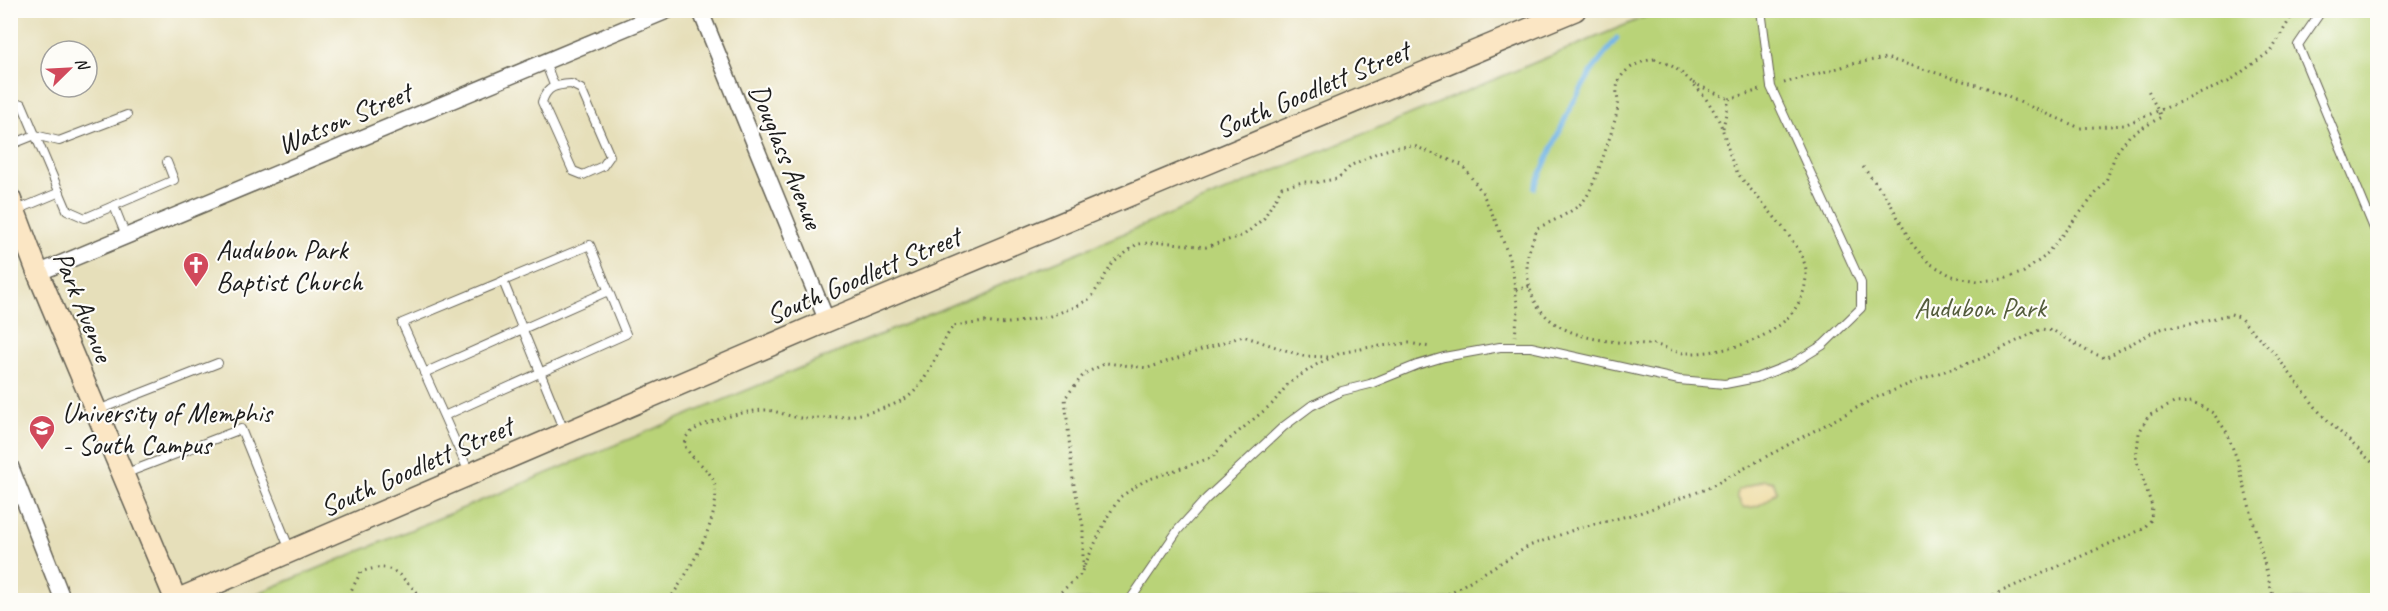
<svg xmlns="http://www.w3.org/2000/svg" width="2388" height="611" font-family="Caveat,sans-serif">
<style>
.green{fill:#b9d378;stroke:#6a784a;stroke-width:1.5}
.sand{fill:#eeda9e;stroke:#857b5d;stroke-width:1.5}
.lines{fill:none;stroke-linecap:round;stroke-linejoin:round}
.stream{stroke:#70b4e6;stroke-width:5}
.service-casing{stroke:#636053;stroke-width:10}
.minor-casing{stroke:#636053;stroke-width:18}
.secondary-casing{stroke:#636053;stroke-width:24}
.path{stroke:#636053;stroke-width:3;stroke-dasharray:1.5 4.5;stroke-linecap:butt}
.service{stroke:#fff;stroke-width:8}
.minor{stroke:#fff;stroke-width:15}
.secondary{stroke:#fbe6c4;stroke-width:21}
.labels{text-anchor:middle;stroke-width:4.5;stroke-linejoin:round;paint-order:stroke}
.street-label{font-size:28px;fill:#1c1c1c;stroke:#fdfcf7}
.poi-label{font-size:28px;fill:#1c1c1c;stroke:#fdfcf7;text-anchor:start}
.park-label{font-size:28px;fill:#535c3c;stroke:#fdfcf7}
</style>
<rect width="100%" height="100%" fill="#fdfcf7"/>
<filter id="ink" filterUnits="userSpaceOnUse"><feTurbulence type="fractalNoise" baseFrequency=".0167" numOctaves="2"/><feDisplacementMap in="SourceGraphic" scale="12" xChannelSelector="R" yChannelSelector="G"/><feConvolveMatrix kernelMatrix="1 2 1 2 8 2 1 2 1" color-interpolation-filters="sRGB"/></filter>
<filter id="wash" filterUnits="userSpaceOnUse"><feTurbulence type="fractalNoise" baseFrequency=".008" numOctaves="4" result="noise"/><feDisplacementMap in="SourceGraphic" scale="24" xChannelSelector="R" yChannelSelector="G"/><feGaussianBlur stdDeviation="1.35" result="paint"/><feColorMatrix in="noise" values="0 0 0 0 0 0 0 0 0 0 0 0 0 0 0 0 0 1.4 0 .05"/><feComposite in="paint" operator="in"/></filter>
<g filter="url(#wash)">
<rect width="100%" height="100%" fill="#e6dfba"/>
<path class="green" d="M1659 11H2377V600H242Z"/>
<path class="sand" d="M1764 480 1773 482 1777 491C1768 501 1757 510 1743 507L1737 496 1738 490Z"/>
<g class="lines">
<path class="stream" d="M1534 188 1570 108 1592 71 1617 38"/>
</g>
</g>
<g filter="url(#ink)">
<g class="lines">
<g class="service-casing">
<g id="service">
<path d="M2326 10 2320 13 2298 45 2378 238"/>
<path d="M545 62 554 85"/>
<path d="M571 84 581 89 610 156 603 166 583 175 573 171 542 102C547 86 556 85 571 84Z"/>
<path d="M22 104 67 210 85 218 174 180 167 162"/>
<path d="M10 145 35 135 59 141 127 115"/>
<path d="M114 206 126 236"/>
<path d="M17 210 60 192"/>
<path d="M503 281 564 431"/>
<path d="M424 373 608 291"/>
<path d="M98 410 218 363"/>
<path d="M444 416 626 334 590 245 402 323 469 472"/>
<path d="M124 474 241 429 290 550"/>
<path d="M10 597 12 600"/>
<path d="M1130 600 1178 530 1206 499 1283 427 1311 406 1342 391 1370 384 1417 365 1444 357 1500 347H1531L1679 380 1725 384 1756 378 1792 364 1823 345 1861 308V283L1771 87 1761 10"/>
</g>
</g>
<g class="minor-casing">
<g id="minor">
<path d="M700 10 827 321"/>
<path d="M38 273 669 10"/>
<path d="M10 465 63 600"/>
</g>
</g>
<g class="secondary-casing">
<g id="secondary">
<path d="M10 199 38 273 176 600"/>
<path d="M177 600 827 321 1575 10"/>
</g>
</g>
<g class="path">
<path d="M1655 59C1661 62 1669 64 1675 68 1695 82 1714 106 1722 128 1728 145 1730 164 1742 179 1758 199 1805 247 1806 271 1808 331 1732 355 1684 353 1672 352 1661 344 1649 344 1592 342 1526 335 1527 263 1527 252 1534 239 1537 228 1551 222 1576 211 1585 199 1594 188 1616 121 1618 107 1619 101 1616 94 1617 88 1619 70 1639 61 1655 59Z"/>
<path d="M1693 83 1729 99"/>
<path d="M1784 83 1856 63 1886 58 1987 88 2080 128 2124 125 2228 82 2272 50 2295 10"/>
<path d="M1723 128 1729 99 1760 90"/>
<path d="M1863 167 1888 199 1912 244 1929 263 1952 276 1978 281 2004 279 2024 272 2044 257 2106 181 2116 153 2130 135 2161 117 2147 88"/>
<path d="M1516 290 1530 286"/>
<path d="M1083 568V526L1073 480 1065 398 1084 374 1106 363 1148 368 1243 336 1303 356 1329 357"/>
<path d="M346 600 361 572C399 558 400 582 427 600"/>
<path d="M669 600C687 575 730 506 711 476 703 463 691 460 684 444 685 442 685 438 687 436 697 422 751 409 768 410 780 412 792 418 804 418 837 419 878 415 906 398 927 386 939 346 953 326L985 322 999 324 1019 322 1050 316 1075 307 1091 298 1113 263 1137 244 1163 242 1206 247 1244 235 1264 218 1282 187 1303 182H1318L1337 179 1352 165 1379 152 1397 147 1414 146 1462 165 1482 192 1497 224 1507 252 1513 273 1518 310 1515 336"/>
<path d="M1045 600 1061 592 1080 575 1108 516 1120 497 1144 481 1213 457 1226 442 1272 404 1289 383 1316 365 1340 353 1371 347 1409 343 1430 347"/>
<path d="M1438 600 1529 546 1579 528 1639 513 1706 489 1875 398 1924 378 1983 358 2041 329 2054 331 2087 351 2105 358 2151 333 2166 327 2187 325 2231 314 2239 317 2274 353 2321 414 2378 468"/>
<path d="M1982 600 2143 529 2151 520 2152 506 2136 459 2139 433 2148 416 2174 403 2193 402 2213 413 2226 431 2237 459 2274 600"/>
</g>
<use href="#service" class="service"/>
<use href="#minor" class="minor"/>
<use href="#secondary" class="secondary"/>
</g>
</g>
<defs>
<g id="church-pin" transform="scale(1.35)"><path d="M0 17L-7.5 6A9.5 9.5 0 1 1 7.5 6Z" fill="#d1495b" stroke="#fdfcf7"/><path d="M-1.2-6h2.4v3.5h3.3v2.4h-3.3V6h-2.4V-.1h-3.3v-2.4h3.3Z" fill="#fff"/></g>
<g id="university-pin" transform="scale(1.35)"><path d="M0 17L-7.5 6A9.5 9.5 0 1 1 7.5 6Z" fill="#d1495b" stroke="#fdfcf7"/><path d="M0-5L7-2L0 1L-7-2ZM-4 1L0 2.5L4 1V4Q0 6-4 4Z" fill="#fff"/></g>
</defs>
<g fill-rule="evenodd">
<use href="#church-pin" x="196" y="265"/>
<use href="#university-pin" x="42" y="428"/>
</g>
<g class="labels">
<g class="street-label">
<text transform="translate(1312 89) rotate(-23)" y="10">South Goodlett Street</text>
<text transform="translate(344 118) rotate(-23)" y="10">Watson Street</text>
<text transform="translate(787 156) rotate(68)" y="10">Douglass Avenue</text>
<text transform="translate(863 275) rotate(-23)" y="10">South Goodlett Street</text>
<text transform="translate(84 306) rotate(68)" y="10">Park Avenue</text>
<text transform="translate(416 466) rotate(-24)" y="10">South Goodlett Street</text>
</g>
<g class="poi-label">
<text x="216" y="259">Audubon Park<tspan x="216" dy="32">Baptist Church</tspan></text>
<text x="62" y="422">University of Memphis<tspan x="62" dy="32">- South Campus</tspan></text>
</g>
<g class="park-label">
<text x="1980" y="317">Audubon Park</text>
</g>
</g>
<rect width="2388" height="611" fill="none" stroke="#fdfcf7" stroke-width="36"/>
<g transform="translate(69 69) rotate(66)"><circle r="28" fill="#fdfcf7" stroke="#a3a29f" stroke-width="1.5"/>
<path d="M0-4.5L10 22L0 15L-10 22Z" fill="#d1495b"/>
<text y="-9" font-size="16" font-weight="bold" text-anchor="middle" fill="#1c1c1c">N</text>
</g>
</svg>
